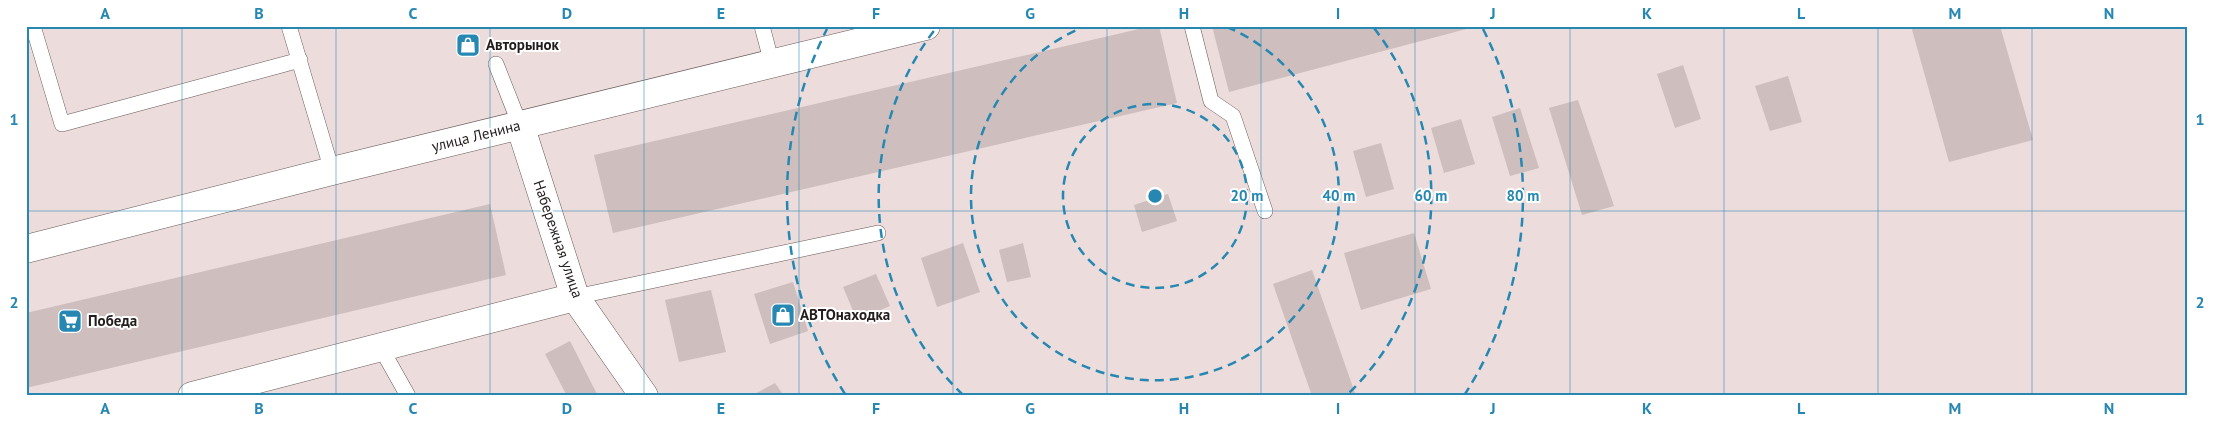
<svg xmlns="http://www.w3.org/2000/svg" width="2214" height="422" font-family="'PT Sans',sans-serif">
<style>
.building{fill:#cebebd}
.lines{fill:none;stroke-linecap:round;stroke-linejoin:round}
.lane-casing{stroke:#675958;stroke-width:16}
.street-casing{stroke:#675958;stroke-width:29}
.secondary-casing{stroke:#675958;stroke-width:29}
.lane{stroke:#fff;stroke-width:15}
.street{stroke:#fff;stroke-width:28}
.secondary{stroke:#fff;stroke-width:28}
.grid{fill:none;stroke:#2688b2;stroke-width:1;stroke-opacity:0.55}
.ring{fill:none;stroke:#2688b2;stroke-width:2.5;stroke-dasharray:9 6}
.labels{text-anchor:middle;stroke-width:4;stroke-linejoin:round;paint-order:stroke}
.poi-label{font-size:15px;font-weight:bold;fill:#231e1d;stroke:#fff;text-anchor:start}
.street-label{font-size:15px;fill:#231e1d;stroke:#fff}
.centre{fill:#2688b2;stroke:#fff;stroke-width:2.5}
.ring-label{font-size:15px;text-anchor:middle;font-weight:bold;fill:#2688b2;stroke:#fff;stroke-width:4;stroke-linejoin:round;paint-order:stroke}
.neatline{fill:none;stroke:#2688b2;stroke-width:2}
.grid-label{font-size:16px;text-anchor:middle;font-weight:bold;fill:#2688b2}
</style>
<rect width="100%" height="100%" fill="#ecdcdb"/>
<g class="building">
<path d="M1152 26H1159L1177 103 613 233 594 155Z"/>
<path d="M1212 26H1474V27L1229 92Z"/>
<path d="M1911 26H2000L2033 140 1949 162Z"/>
<path d="M1683 65 1701 119 1675 128 1657 74Z"/>
<path d="M1788 76 1802 122 1770 131 1755 86Z"/>
<path d="M1578 100 1614 206 1582 215 1549 108Z"/>
<path d="M1520 108 1539 168 1510 176 1492 117Z"/>
<path d="M1461 119 1475 164 1444 173 1431 128Z"/>
<path d="M1381 143 1394 189 1366 197 1353 151Z"/>
<path d="M1168 194 1177 221 1142 232 1134 205Z"/>
<path d="M490 204 506 275 26 388V313Z"/>
<path d="M1414 233 1431 289 1361 310 1344 253Z"/>
<path d="M963 243 980 292 937 307 921 258Z"/>
<path d="M1023 243 1031 277 1007 282 999 250Z"/>
<path d="M1312 270 1356 396H1312L1273 284Z"/>
<path d="M876 274 890 306 857 320 843 287Z"/>
<path d="M793 282 808 331 770 344 754 294Z"/>
<path d="M711 290 726 352 679 362 665 300Z"/>
<path d="M570 341 598 396H567L545 354Z"/>
<path d="M775 383 784 396H751Z"/>
</g>
<g class="lines">
<g class="lane-casing">
<g id="lane">
<path d="M33 26 62 124 300 60"/>
<path d="M289 26 332 171"/>
<path d="M762 26 772 64"/>
<path d="M1192 26 1211 101 1233 116 1265 211"/>
<path d="M496 64 520 125"/>
<path d="M575 297 878 233"/>
<path d="M381 348 408 396"/>
</g>
</g>
<g class="street-casing">
<g id="street">
<path d="M520 125 575 297 644 396"/>
<path d="M192 396 575 297"/>
</g>
</g>
<g class="secondary-casing">
<path id="secondary" d="M26 249 332 171 926 26"/>
</g>
<use href="#lane" class="lane"/>
<use href="#street" class="street"/>
<use href="#secondary" class="secondary"/>
</g>
<path class="grid" d="M182 26V396M336 26V396M490 26V396M644 26V396M799 26V396M953 26V396M1107 26V396M1261 26V396M1415 26V396M1570 26V396M1724 26V396M1878 26V396M2032 26V396M26 211H2188"/>
<g class="ring">
<circle cx="1155" cy="196" r="92"/>
<path d="M1227 27A184 184 0 1 1 1083 27"/>
<path d="M963 395A276 276 0 0 1 936 28M1374 28A276 276 0 0 1 1347 395"/>
<path d="M845 394A368 368 0 0 1 827 29M1483 29A368 368 0 0 1 1465 394"/>
</g>
<defs>
<g id="shop-square" transform="scale(1.25)"><rect x="-9" y="-9" width="18" height="18" rx="4" fill="#2688b2" stroke="#fff"/><path d="M-5-2.5h2.3a2.7 3.5 0 0 1 5.4 0H5L5.5 6h-11ZM-1.5-2.5h3a1.5 2.3 0 0 0-3 0Z" fill="#fff"/></g>
<g id="supermarket-square" transform="scale(1.25)"><rect x="-9" y="-9" width="18" height="18" rx="4" fill="#2688b2" stroke="#fff"/><path d="M-6-5.5h2.5l.6 2H6L4.5 2H-2.5L-4.4-4H-6ZM-1.5 3.2a1.3 1.3 0 1 0 .1 0ZM3 3.2a1.3 1.3 0 1 0 .1 0Z" fill="#fff"/></g>
</defs>
<g fill-rule="evenodd">
<use href="#shop-square" x="468" y="45"/>
<use href="#shop-square" x="783" y="315"/>
<use href="#supermarket-square" x="70" y="321"/>
</g>
<g class="labels">
<g class="poi-label">
<text x="486" y="50">Авторынок</text>
<text x="800" y="320">АВТОнаходка</text>
<text x="88" y="326">Победа</text>
</g>
<g class="street-label">
<text transform="translate(476 136) rotate(-14)" y="5">улица Ленина</text>
<text transform="translate(558 239) rotate(71)" y="5">Набережная улица</text>
</g>
</g>
<circle cx="1155" cy="196" r="8" class="centre"/>
<g class="ring-label">
<text x="1247" y="201">20 m</text>
<text x="1339" y="201">40 m</text>
<text x="1431" y="201">60 m</text>
<text x="1523" y="201">80 m</text>
</g>
<rect width="2214" height="422" fill="none" stroke="#ffffff" stroke-width="55"/>
<rect x="28" y="28" width="2158" height="366" class="neatline"/>
<g class="grid-label">
<text x="105" y="19">A</text>
<text x="259" y="19">B</text>
<text x="413" y="19">C</text>
<text x="567" y="19">D</text>
<text x="721" y="19">E</text>
<text x="876" y="19">F</text>
<text x="1030" y="19">G</text>
<text x="1184" y="19">H</text>
<text x="1338" y="19">I</text>
<text x="1493" y="19">J</text>
<text x="1647" y="19">K</text>
<text x="1801" y="19">L</text>
<text x="1955" y="19">M</text>
<text x="2109" y="19">N</text>
<text x="14" y="125">1</text>
<text x="2200" y="125">1</text>
<text x="14" y="308">2</text>
<text x="2200" y="308">2</text>
<text x="105" y="414">A</text>
<text x="259" y="414">B</text>
<text x="413" y="414">C</text>
<text x="567" y="414">D</text>
<text x="721" y="414">E</text>
<text x="876" y="414">F</text>
<text x="1030" y="414">G</text>
<text x="1184" y="414">H</text>
<text x="1338" y="414">I</text>
<text x="1493" y="414">J</text>
<text x="1647" y="414">K</text>
<text x="1801" y="414">L</text>
<text x="1955" y="414">M</text>
<text x="2109" y="414">N</text>
</g>
</svg>
